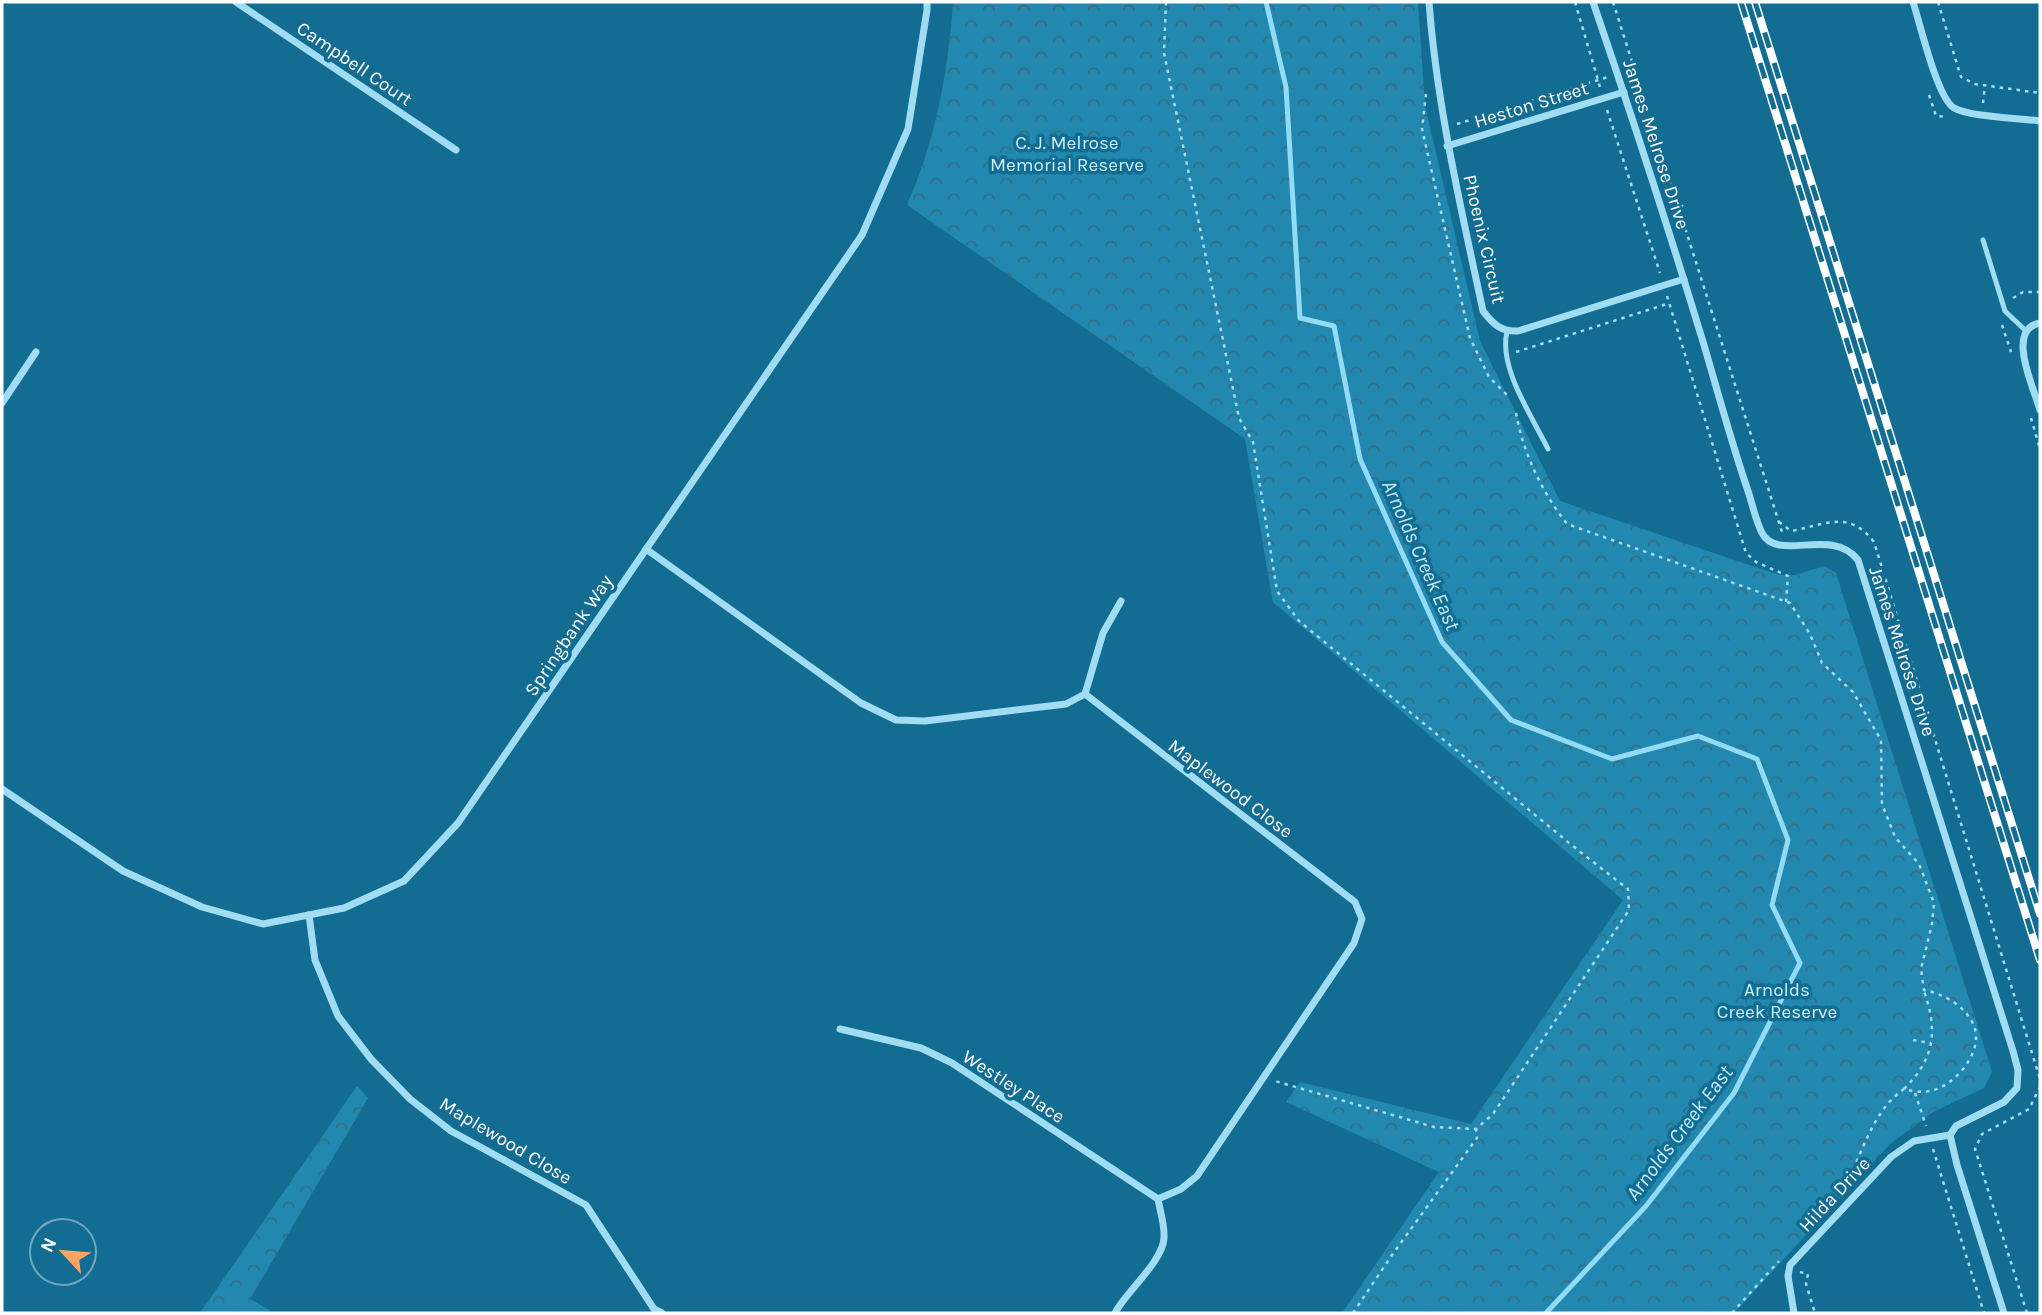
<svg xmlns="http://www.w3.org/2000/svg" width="2042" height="1315" font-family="Karla,sans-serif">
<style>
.park{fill:url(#park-crowns)}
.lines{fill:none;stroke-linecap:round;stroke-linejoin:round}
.stream{stroke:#92dbf5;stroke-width:5}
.path{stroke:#a0dcf2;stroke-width:2.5;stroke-dasharray:3.5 5;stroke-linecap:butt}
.service{stroke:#a0dcf2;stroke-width:5}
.minor{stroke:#a0dcf2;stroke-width:7}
.rail-casing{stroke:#fff;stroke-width:8}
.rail{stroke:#136d92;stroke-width:5;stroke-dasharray:16;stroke-linecap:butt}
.labels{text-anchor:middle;stroke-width:7;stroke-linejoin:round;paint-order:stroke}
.street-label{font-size:19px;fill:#fff;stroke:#136d92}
.park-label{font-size:19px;fill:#c7eefc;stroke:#136d92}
.water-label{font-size:21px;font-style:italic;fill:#c1ebfa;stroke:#136d92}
</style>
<defs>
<pattern id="park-crowns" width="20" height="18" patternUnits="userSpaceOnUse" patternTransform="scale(1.75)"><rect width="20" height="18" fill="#2288af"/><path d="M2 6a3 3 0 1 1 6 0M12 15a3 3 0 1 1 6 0" fill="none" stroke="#337087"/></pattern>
</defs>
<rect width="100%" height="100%" fill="#136d92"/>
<g class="park">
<path d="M953 2H1418L1425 106 1480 341 1560 501 1779 575H1795L1824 566 1836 573 1992 1072 1984 1088 1933 1112 1890 1144 1734 1313H1342L1439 1172 1286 1102 1300 1082 1471 1124 1623 900 1273 602 1245 439 907 205C936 139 948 73 953 2Z"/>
<path d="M357 1086 368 1098 250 1299 274 1313H200Z"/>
</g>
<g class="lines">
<path class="stream" d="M1266 2 1286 87 1300 318 1334 326 1360 459 1442 642 1511 720 1612 759 1698 736 1757 759 1788 840 1772 905 1800 963 1734 1093 1646 1206 1546 1313"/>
<g class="path">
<path d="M1166 2 1164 53 1239 418 1253 442 1277 591 1299 621 1579 851 1628 889 1629 910 1493 1114 1476 1129 1434 1127 1275 1081"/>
<path d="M1575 2 1600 87"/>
<path d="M1613 2 1782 532"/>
<path d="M1938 2 1961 77 1975 84 2040 93"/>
<path d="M1426 94 1422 129 1470 338 1489 377 1507 395"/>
<path d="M1929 95 1936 116 1947 117"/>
<path d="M1983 103 1985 85"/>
<path d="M1607 110 1660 273"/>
<path d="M1457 124 1608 77"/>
<path d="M1667 296 1746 553 1756 562 1788 576 1786 602"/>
<path d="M2013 298 2023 292H2040"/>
<path d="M2002 325 2011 352"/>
<path d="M1516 352 1670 303"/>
<path d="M1516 413C1523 453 1542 492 1567 524L1790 603 1810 634 1822 663 1853 692 1881 740 1882 804 1895 837 1919 864 1934 903 1932 924 1921 969 1924 990C1944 994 1966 1006 1974 1026 1984 1052 1955 1086 1930 1091 1922 1093 1912 1091 1904 1089 1872 1111 1862 1155 1844 1188"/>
<path d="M2031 418 2040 449"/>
<path d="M1779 522 1791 531C1824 525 1849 509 1874 542L2040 1079"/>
<path d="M1913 1040 1931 1043"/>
<path d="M1904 1089C1935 1058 1938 1031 1924 991"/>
<path d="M1915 1093 1926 1126"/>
<path d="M1933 1149 1984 1313"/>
<path d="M1800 1272 1808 1274 1806 1284 1815 1313"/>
<path d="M1353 1313 1392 1255 1477 1138 1476 1129"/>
<path d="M1732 1313 1779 1261"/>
<path d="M2027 1313 1975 1149 1982 1134 2029 1109 2040 1087"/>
</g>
<g class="service">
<path d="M1983 240 2005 311 2026 331"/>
<path d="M1507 332C1498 367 1533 418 1548 449"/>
</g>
<g class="minor">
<path d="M236 2 456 150"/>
<path d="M1429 2C1437 107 1461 208 1483 311 1493 324 1501 332 1518 331L1684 279"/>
<path d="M1593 2C1632 116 1669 230 1704 345 1718 393 1731 441 1747 488 1752 502 1755 519 1762 533 1778 563 1832 526 1858 560L2013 1051 2018 1070 2017 1088 2004 1102 1956 1126 1950 1135 1957 1165 2004 1313"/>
<path d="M1913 2C1920 23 1937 98 1954 108 1970 117 2019 118 2040 121"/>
<path d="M1447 146 1624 92"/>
<path d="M2040 323C2005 329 2034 388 2040 410"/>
<path d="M2 403 36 352"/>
<path d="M646 549 861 703 896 720 925 721 1066 704 1085 694 1355 902 1362 919 1354 943 1197 1176 1181 1189 1158 1199C1160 1211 1165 1226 1164 1238 1163 1261 1126 1292 1115 1313"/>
<path d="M1085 694 1103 633 1121 601"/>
<path d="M2 789 123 871 202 907 263 924 344 908 404 881 458 823 862 235 908 129 927 10V2"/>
<path d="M309 915 315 960 338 1016 371 1059 410 1099 451 1131 586 1205 654 1309 662 1313"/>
<path d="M840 1029 921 1048 952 1063 1158 1199"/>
<path d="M1794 1313 1788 1276 1790 1265 1891 1157 1914 1141 1950 1135"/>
</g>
<g class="rail-casing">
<g id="rail">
<path d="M1741 2 2040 960"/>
<path d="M1755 2 2040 914"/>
</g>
</g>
<use href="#rail" class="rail"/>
</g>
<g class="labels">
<g class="street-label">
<text transform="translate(355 63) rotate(34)" y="7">Campbell Court</text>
<text transform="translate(1531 104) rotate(-17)" y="7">Heston Street</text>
<text transform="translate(1657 144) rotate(72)" y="7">James Melrose Drive</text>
<text transform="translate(1485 239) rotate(77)" y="7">Phoenix Circuit</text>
<text transform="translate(568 635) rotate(-56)" y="7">Springbank Way</text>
<text transform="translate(1903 651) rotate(72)" y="7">James Melrose Drive</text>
<text transform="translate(1231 788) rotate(37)" y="7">Maplewood Close</text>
<text transform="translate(1014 1086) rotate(33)" y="7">Westley Place</text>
<text transform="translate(506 1140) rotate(31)" y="7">Maplewood Close</text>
<text transform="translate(1834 1194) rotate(-47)" y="7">Hilda Drive</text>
</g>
<g class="park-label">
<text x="1067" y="149">C. J. Melrose<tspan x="1067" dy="22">Memorial Reserve</tspan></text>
<text x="1777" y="996">Arnolds<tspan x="1777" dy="22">Creek Reserve</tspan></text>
</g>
<g class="water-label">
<text transform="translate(1421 555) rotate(66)" y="7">Arnolds Creek East</text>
<text transform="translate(1679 1133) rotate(-53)" y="7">Arnolds Creek East</text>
</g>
</g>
<rect width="2042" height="1315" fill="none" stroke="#ffffff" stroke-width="7"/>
<g transform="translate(63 1252) rotate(296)"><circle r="33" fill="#136d92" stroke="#71a7be" stroke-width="2"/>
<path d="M0-5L12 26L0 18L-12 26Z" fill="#ffa561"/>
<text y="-10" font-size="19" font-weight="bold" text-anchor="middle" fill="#ffffff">N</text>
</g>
</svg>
